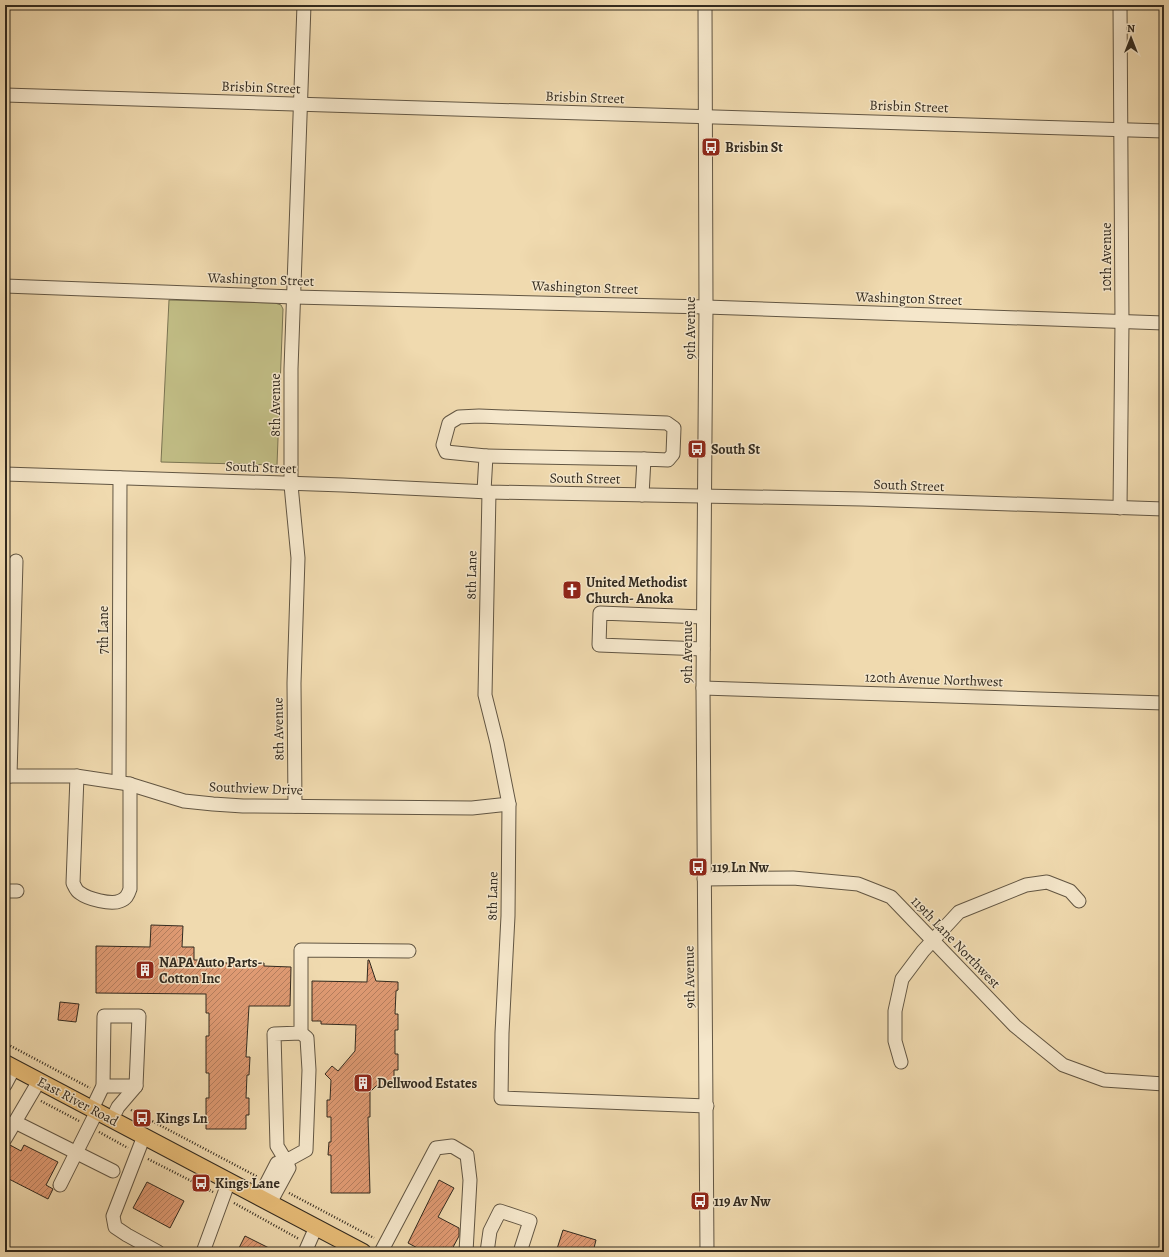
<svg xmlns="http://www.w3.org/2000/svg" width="1169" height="1257" font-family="Alegreya,serif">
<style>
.grass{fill:#c1bd85;stroke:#7a7452}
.building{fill:url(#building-hatch);stroke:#322a1f}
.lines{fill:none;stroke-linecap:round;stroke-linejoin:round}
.minor-casing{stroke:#625643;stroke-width:15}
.major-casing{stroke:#322a1f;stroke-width:18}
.path{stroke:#322a1f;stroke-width:2.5;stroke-dasharray:1 2;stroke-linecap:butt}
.minor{stroke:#f5e7cb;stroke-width:13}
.major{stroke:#e8bd78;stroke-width:16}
.labels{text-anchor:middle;stroke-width:3;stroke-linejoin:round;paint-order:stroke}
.street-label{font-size:14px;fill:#322a1f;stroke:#f5e7cb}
.poi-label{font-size:14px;font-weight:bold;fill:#322a1f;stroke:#f5e7cb;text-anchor:start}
</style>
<defs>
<pattern id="building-hatch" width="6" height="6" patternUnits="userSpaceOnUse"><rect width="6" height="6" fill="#df9a73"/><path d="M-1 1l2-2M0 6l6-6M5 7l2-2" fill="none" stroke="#b57e5e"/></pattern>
</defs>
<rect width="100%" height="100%" fill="#f0daaf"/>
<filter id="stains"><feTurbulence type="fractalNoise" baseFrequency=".005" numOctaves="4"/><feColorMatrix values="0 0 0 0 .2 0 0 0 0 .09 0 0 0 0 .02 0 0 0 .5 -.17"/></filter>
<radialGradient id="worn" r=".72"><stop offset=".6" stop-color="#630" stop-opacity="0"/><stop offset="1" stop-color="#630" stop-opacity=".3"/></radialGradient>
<path class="grass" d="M169 300 275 303 281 305 283 309 277 465 161 462Z"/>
<g class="building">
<path d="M151 925 183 926 182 947H194V960H217V963H264V966L291 967 290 1006H249L246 1057H250L249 1075H247L246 1098H249V1115H246V1129H206V1098H209V1073H206V1036H209V1013H206V994L96 993V946L150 947Z"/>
<path d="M368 960H369L376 981 398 982V990L396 991 395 1014H398V1030H395V1054H398V1070H394V1086H376L370 1092V1117H368L370 1193H331V1155H328L329 1142H331V1117H327V1100H330L331 1080 325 1074 332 1066 338 1071 355 1051 356 1025 321 1024V1021H312V981L367 982Z"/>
<path d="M60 1002 79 1004 76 1022 58 1020Z"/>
<path d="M10 1145 21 1151 24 1145 58 1162 46 1185 53 1189 48 1199 5 1177V1147Z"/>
<path d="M439 1180 454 1188 438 1217 459 1228V1236L451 1251 443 1247 441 1252H425L408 1243Z"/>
<path d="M147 1182 184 1201 170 1228 133 1208Z"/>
<path d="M563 1230 596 1240 593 1252H556Z"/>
<path d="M245 1236 277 1252H237Z"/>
</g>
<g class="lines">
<g class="minor-casing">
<g id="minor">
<path d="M705 5 706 307 703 688 707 1252"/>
<path d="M1120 5 1122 323 1120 508"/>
<path d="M5 95 1164 131"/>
<path d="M5 286 294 297 706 307 1164 323"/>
<path d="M486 456 644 459"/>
<path d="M5 474 343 485 489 492 862 499 1164 509"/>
<path d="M484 491 486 456 446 452 443 445 449 423 459 417 479 416 667 423 674 428 673 454 668 460 644 459 642 495"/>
<path d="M489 492 485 695 497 743 509 804 508 916 502 1033 501 1098 707 1106"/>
<path d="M703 617 600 613 599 645 703 649"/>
<path d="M703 688 1164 703"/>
<path d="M5 776H76L129 784 184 801 213 804 243 806 472 808 509 804"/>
<path d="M10 776 16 561"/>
<path d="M77 776 73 883C75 887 76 891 80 893 88 899 111 905 120 901 126 899 128 895 130 889V784"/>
<path d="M119 782 120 478"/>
<path d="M295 806 294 683 298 558 291 485V369L304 5"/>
<path d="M704 879 793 878 858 884 891 897 1015 1026 1063 1065 1104 1080 1164 1084"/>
<path d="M5 891H17"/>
<path d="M301 1033 307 1038 309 1070 306 1150 286 1161 277 1146 274 1034 301 1033V950L409 951"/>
<path d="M901 1062 895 1041V1011L902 979 923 951 959 912 1026 885 1047 882 1070 891 1079 901"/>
<path d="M5 1085 14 1068"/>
<path d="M103 1086H136"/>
<path d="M92 1109 103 1086 104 1016H139L136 1086 118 1107 112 1119"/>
<path d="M15 1122 113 1171"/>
<path d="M144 1136 113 1216 115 1227 127 1235 158 1252"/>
<path d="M5 1139 39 1081"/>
<path d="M60 1185 97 1111"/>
<path d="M259 1198 277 1163 286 1161 289 1168 270 1203"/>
<path d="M203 1252 229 1181"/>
<path d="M305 1252 316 1227"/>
<path d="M381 1252 436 1148 452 1146 467 1155 470 1180 466 1252"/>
<path d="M487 1252 490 1231 500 1211 530 1221 520 1252"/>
</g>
</g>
<g class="major-casing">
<path id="major" d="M5 1063 363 1252"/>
</g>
<g class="path">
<path d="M5 1043 90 1088"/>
<path d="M41 1101 79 1121"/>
<path d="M131 1110 258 1177"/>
<path d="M99 1132 128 1148"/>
<path d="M148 1159 213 1192"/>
<path d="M289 1193 374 1238"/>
<path d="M234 1203 299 1239"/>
</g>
<use href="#minor" class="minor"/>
<use href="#major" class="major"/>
</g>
<defs>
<g id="bus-square" transform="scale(1)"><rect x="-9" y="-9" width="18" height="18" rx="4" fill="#8f2418" stroke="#f5e7cb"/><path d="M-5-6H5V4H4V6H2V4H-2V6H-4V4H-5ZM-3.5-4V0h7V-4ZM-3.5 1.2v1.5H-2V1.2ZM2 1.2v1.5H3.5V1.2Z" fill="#fff"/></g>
<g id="church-square" transform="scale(1)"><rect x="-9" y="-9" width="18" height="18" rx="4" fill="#8f2418" stroke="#f5e7cb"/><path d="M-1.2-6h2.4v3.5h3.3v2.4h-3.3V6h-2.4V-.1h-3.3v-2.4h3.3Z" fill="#fff"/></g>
<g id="building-square" transform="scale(1)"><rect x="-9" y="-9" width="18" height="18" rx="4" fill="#8f2418" stroke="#f5e7cb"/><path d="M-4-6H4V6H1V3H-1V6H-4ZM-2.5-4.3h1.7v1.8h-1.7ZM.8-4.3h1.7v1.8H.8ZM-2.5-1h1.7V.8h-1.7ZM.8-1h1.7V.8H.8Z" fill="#fff"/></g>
</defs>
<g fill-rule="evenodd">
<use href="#bus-square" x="711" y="147"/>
<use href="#bus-square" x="697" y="449"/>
<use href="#church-square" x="572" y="590"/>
<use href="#bus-square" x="698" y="867"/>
<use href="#building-square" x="145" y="970"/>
<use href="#building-square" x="363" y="1083"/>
<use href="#bus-square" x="142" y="1118"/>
<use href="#bus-square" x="201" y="1183"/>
<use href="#bus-square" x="700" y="1201"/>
</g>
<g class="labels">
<g class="street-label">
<text transform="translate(261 87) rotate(2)" y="5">Brisbin Street</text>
<text transform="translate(585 97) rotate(2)" y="5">Brisbin Street</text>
<text transform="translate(909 106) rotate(2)" y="5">Brisbin Street</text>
<text transform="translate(1106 257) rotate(-90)" y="5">10th Avenue</text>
<text transform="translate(261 279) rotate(2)" y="5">Washington Street</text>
<text transform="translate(585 287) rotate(2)" y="5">Washington Street</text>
<text transform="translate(909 298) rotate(2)" y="5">Washington Street</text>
<text transform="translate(690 328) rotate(-90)" y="5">9th Avenue</text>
<text transform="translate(275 405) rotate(-90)" y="5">8th Avenue</text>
<text transform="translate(261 467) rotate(2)" y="5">South Street</text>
<text transform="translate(585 478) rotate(1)" y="5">South Street</text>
<text transform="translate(909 485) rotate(2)" y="5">South Street</text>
<text transform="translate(471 575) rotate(-89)" y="5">8th Lane</text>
<text transform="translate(103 630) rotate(-90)" y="5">7th Lane</text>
<text transform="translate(687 652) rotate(-90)" y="5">9th Avenue</text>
<text transform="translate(934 679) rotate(2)" y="5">120th Avenue Northwest</text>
<text transform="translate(278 729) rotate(-91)" y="5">8th Avenue</text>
<text transform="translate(256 788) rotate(2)" y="5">Southview Drive</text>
<text transform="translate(492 896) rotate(-89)" y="5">8th Lane</text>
<text transform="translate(956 942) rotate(46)" y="5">119th Lane Northwest</text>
<text transform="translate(689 977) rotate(-91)" y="5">9th Avenue</text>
<text transform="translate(78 1101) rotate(28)" y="5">East River Road</text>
</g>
<g class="poi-label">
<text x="725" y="152">Brisbin St</text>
<text x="711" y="454">South St</text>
<text x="586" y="587">United Methodist<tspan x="586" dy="16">Church- Anoka</tspan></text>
<text x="712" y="872">119 Ln Nw</text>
<text x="159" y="967">NAPA Auto Parts-<tspan x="159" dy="16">Cotton Inc</tspan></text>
<text x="377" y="1088">Dellwood Estates</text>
<text x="156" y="1123">Kings Ln</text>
<text x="215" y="1188">Kings Lane</text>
<text x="714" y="1206">119 Av Nw</text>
</g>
</g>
<rect width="1169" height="1257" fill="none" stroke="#f0daaf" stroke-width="20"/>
<rect x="6" y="6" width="1157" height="1245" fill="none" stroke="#322a1f" stroke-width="2"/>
<rect x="10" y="10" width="1149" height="1237" fill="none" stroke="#322a1f"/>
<g transform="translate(1131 38)" stroke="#f5e7cb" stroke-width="3" paint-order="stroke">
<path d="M0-3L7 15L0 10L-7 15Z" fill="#322a1f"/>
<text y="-6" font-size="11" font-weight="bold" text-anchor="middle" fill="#322a1f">N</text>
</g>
<rect width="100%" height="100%" filter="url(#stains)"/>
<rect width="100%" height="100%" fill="url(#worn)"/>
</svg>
